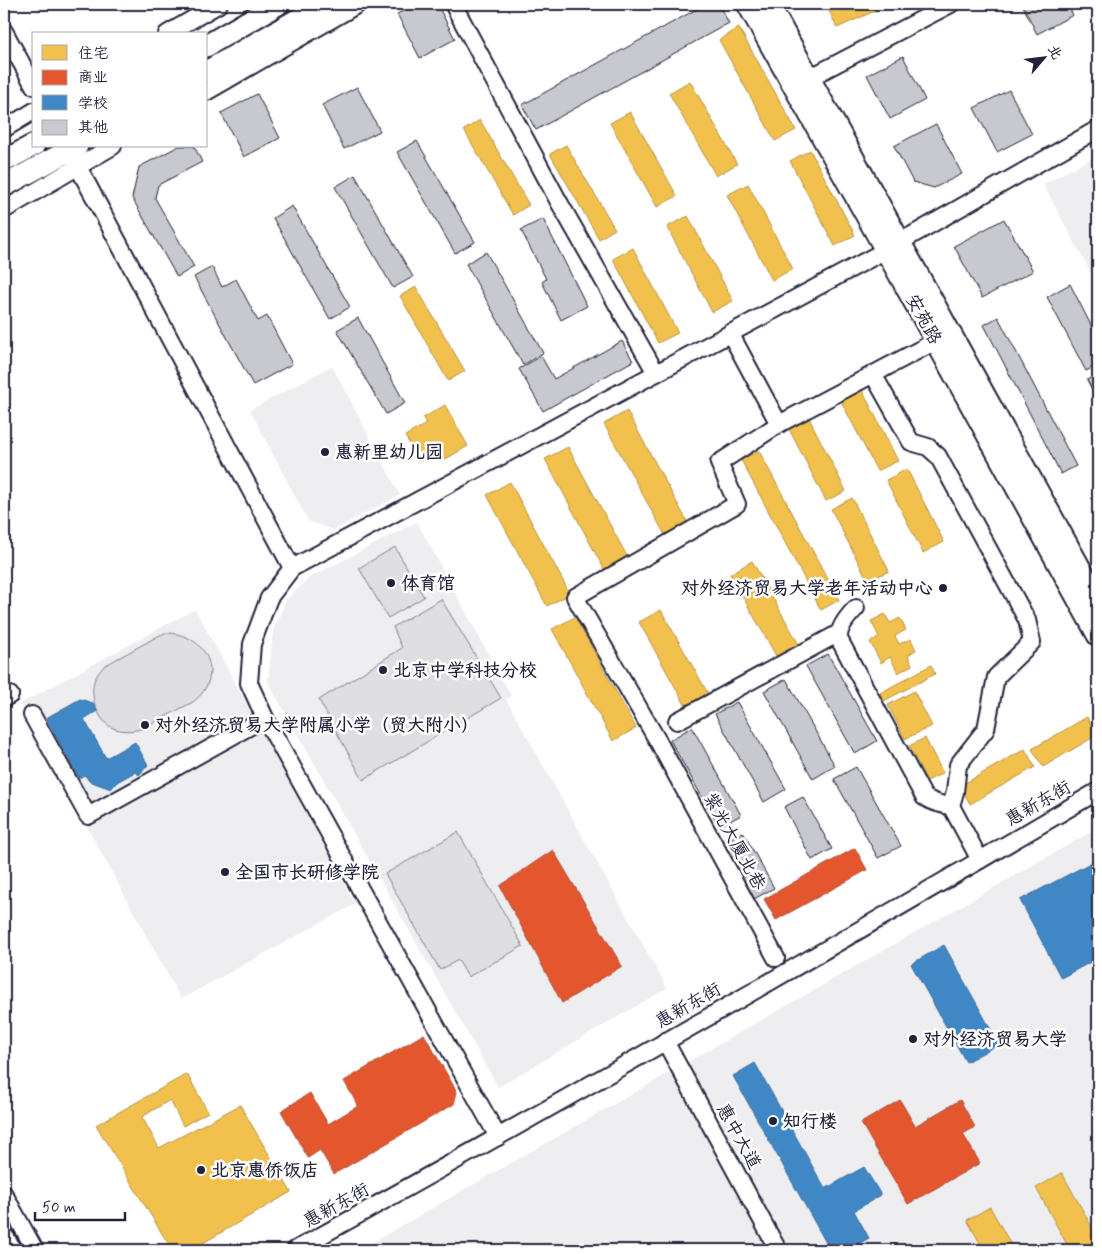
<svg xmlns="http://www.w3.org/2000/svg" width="1102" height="1254" font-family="Mynerve,'LXGW WenKai TC',sans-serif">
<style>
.built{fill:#eeeef1}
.green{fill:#dfdfe2;stroke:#80808e}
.homes{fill:#f2c14e;stroke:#b49148}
.shops{fill:#e4572e;stroke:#aa4732}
.schools{fill:#3f88c5;stroke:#36699c}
.building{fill:#c8c8cf;stroke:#22223b}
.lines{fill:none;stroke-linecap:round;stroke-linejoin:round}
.minor-casing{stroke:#22223b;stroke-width:20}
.major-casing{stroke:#22223b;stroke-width:25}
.minor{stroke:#fff;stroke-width:16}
.major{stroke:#fff;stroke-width:21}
.poi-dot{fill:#22223b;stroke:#fff;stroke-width:2}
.labels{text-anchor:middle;stroke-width:5;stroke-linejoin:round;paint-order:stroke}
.street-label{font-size:18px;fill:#22223b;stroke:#fff}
.poi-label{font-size:18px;font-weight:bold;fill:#22223b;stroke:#fff;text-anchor:start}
</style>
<rect width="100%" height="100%" fill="#fff"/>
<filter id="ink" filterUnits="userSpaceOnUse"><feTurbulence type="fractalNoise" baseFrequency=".02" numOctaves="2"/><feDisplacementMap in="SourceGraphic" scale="10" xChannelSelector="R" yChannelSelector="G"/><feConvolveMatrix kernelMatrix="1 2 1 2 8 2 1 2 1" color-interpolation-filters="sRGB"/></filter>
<g filter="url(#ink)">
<g class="built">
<path d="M1098 155V286L1043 184Z"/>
<path d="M332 366 400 495 334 530 308 521 250 410Z"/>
<path d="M417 522 511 696 506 699 667 988 498 1087 268 682 273 631 286 600 309 578Z"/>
<path d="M195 609 355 904 181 999 20 704Z"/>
<path d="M1098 828V1250H359Z"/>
</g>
<g class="green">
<path d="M395 547 424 597 388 618 359 568Z"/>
<path d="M441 599 501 698 363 780 319 700 402 648 393 627Z"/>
<path d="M165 633C206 632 227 676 193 702L144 728C133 732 119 732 109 726 98 718 91 699 93 686 94 678 99 672 104 666L158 636Z"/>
<path d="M458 832 523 946 468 977 458 960 440 970 385 874Z"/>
</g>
<g class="homes">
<path d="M826 4H874L877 10 837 28Z"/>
<path d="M739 28 796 130 775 141 719 40Z"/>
<path d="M690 81 737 164 716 176 669 93Z"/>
<path d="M630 112 677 196 657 207 610 123Z"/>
<path d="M480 120 529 205 513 215 464 130Z"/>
<path d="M566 145 615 229 599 239 550 154Z"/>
<path d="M810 150 855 235 835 246 790 161Z"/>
<path d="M748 184 793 269 772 280 727 195Z"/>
<path d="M688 216 733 301 712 312 667 227Z"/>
<path d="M633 248 678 333 658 343 613 259Z"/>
<path d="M416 287 465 371 448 381 400 296Z"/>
<path d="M861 388 898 461 877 471 840 399Z"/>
<path d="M445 405 468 446 444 460 438 450 419 461 405 436 426 424 423 418Z"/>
<path d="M627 411 688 523 665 535 604 424Z"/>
<path d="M809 418 846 491 826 501 789 429Z"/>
<path d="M568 447 628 558 605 571 545 459Z"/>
<path d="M759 451 839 600 821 610 741 460Z"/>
<path d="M907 469 944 542 923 553 886 480Z"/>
<path d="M510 482 570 594 547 606 487 495Z"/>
<path d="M852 498 889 571 868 581 831 509Z"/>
<path d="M752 561 801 648 779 661 730 574Z"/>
<path d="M661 610 710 697 688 710 639 622Z"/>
<path d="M885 614 890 623 900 618 906 630 895 636 899 644 911 639 916 650 908 655 912 665 898 673 890 657 881 663 870 642 879 637 871 621Z"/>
<path d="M575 617 636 728 613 741 552 629Z"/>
<path d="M931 665 935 674 884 701 880 693Z"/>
<path d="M914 691 932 726 905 739 888 705Z"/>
<path d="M1087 717 1097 735 1043 767 1032 749Z"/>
<path d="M925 738 943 773 927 781 909 746Z"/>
<path d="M1025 749 1035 767 970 804 960 786Z"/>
<path d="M187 1074 208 1112 183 1126 170 1100 142 1117 159 1148 240 1105 291 1192 191 1250H172L96 1125Z"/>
<path d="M1062 1173 1098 1238V1250H1070L1036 1188Z"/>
<path d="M990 1207 1014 1250H984L967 1220Z"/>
<path d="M924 1242 928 1250H908Z"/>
</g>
<g class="shops">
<path d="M855 848 867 870 776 920 764 899Z"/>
<path d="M553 850 622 966 562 1003 500 886Z"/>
<path d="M424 1034 457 1092 454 1104 334 1174 320 1150 308 1158 281 1111 310 1093 328 1124 358 1106 344 1081Z"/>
<path d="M900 1100 915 1126 960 1100 975 1127 963 1134 980 1163 908 1204 861 1123Z"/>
</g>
<g class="schools">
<path d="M80 699 93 703 97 711 84 719 106 758 135 742 148 765 139 775 135 772 117 782 111 789 89 781 85 775 79 778 46 718Z"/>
<path d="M1098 859V958L1061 978 1020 900Z"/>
<path d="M944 945 999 1044 966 1062 911 964Z"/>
<path d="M755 1063 825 1189 864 1167 881 1195 854 1211 869 1238 848 1250H830L733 1076Z"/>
</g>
<g class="building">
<path d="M417 4H437L455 39 420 58 397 14Z"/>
<path d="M706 4H718L729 23 536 130 522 105Z"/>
<path d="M1022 4H1067L1073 15 1037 34Z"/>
<path d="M903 56 925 100 890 119 867 75Z"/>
<path d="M357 87 380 131 344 149 322 105Z"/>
<path d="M1009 90 1032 134 997 152 974 108Z"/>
<path d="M257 94 280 138 244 157 221 113Z"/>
<path d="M936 124 962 174 934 188 913 182 894 146Z"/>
<path d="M417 141 475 242 455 253 397 152Z"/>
<path d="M179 146H194L202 162 158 185 155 198 194 267 177 277 132 198 139 167Z"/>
<path d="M355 175 413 277 393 288 335 187Z"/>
<path d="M292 206 350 307 330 319 273 218Z"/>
<path d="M543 219 587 306 561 320 542 282 546 279 521 230Z"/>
<path d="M1004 219 1033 271 982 298 954 246Z"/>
<path d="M486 252 543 353 523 365 466 264Z"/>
<path d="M212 267 222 287 236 279 258 321 267 316 292 364 253 385 194 277Z"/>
<path d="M1070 284 1098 339V365L1086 371 1047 297Z"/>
<path d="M998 317 1076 466 1061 474 984 325Z"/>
<path d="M358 318 405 403 386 414 337 330Z"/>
<path d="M622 341 633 361 543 411 519 369 541 356 554 379Z"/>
<path d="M1098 374V401L1087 380Z"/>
<path d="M828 654 877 741 855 754 806 666Z"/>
<path d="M786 679 835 766 813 779 764 691Z"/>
<path d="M737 702 786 789 764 802 715 714Z"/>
<path d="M692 727 741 815 719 827 670 740Z"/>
<path d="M856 767 901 846 878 858 834 779Z"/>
<path d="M803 797 832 849 812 860 784 807Z"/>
<path d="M743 832 774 888 754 899 723 842Z"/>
</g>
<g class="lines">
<g class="minor-casing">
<g id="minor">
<path d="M453 4 559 202 656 373"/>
<path d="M4 31 34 86"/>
<path d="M167 34 219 4"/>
<path d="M809 78 951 4"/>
<path d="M206 92 358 4"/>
<path d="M4 129 34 111"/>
<path d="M67 146 292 568"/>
<path d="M4 210 113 146"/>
<path d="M730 333 779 424 936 341"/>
<path d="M873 374 911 442 928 447 938 456 1027 620 1032 642 996 677 986 729 958 765 955 792 951 806"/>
<path d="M856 608C848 616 838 628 839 639L924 797C932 802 941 805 951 806L980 860"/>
<path d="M4 698 10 695"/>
<path d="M32 715 88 816 265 718"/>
<path d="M677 721 839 633"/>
<path d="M776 958 659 743 575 597 737 504 719 463 779 424"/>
<path d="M665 1041 778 1250"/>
<path d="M498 1137 265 718 249 683 252 644 269 598 292 568 886 250 1098 129"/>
<path d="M4 1194 35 1250"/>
<path d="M295 1250C565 1101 832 947 1098 791"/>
</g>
</g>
<g class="major-casing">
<g id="major">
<path d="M748 4 886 250 1098 635"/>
<path d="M768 4 1098 601"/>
<path d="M206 46 278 4"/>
<path d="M206 72 325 4"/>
<path d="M4 161 34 145"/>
<path d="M4 186 77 146"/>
<path d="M4 1239 10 1250"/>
</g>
</g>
<use href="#minor" class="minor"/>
<use href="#major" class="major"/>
</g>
</g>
<g class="poi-dot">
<circle cx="325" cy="452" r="5"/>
<circle cx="391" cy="583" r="5"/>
<circle cx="943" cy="588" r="5"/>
<circle cx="383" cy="670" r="5"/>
<circle cx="145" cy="725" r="5"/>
<circle cx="225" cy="872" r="5"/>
<circle cx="913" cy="1039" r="5"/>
<circle cx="773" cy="1121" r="5"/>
<circle cx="201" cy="1170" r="5"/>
</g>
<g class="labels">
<g class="street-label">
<text transform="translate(924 319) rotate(61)" y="6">安苑路</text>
<text transform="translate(1038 803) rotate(-30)" y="6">惠新东街</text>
<text transform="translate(735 841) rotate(61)" y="6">紫光大厦北巷</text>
<text transform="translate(688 1005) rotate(-30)" y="6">惠新东街</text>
<text transform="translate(739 1136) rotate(61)" y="6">惠中大道</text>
<text transform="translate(336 1205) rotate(-29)" y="6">惠新东街</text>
</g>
<g class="poi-label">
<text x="335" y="458">惠新里幼儿园</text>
<text x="401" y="589">体育馆</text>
<text x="933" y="594" text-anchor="end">对外经济贸易大学老年活动中心</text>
<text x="393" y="676">北京中学科技分校</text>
<text x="155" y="731">对外经济贸易大学附属小学（贸大附小）</text>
<text x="235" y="878">全国市长研修学院</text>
<text x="923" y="1045">对外经济贸易大学</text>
<text x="783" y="1127">知行楼</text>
<text x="211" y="1176">北京惠侨饭店</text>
</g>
</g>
<rect width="1102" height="1254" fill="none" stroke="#fff" stroke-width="20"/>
<rect x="10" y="10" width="1082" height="1234" fill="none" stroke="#22223b" stroke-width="2" filter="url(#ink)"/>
<rect x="32" y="32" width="175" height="115" fill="#ffffff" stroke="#a7a7b1"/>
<rect x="42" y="45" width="25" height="15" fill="#f2c14e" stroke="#a7a7b1"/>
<text x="78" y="58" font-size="15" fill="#22223b">住宅</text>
<rect x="42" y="70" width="25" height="15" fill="#e4572e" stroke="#a7a7b1"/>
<text x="78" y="82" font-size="15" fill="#22223b">商业</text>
<rect x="42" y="95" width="25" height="15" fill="#3f88c5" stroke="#a7a7b1"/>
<text x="78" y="108" font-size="15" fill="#22223b">学校</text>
<rect x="42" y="120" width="25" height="15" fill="#c8c8cf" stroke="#a7a7b1"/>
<text x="78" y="132" font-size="15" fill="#22223b">其他</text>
<g transform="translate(1044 58) rotate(62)" stroke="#ffffff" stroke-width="4" paint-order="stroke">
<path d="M0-4L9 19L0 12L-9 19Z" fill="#22223b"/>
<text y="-8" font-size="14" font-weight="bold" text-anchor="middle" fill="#22223b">北</text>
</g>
<path d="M35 1212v8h90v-8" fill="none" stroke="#22223b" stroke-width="2.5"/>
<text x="42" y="1212" font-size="15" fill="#22223b" stroke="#ffffff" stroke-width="4" paint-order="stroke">50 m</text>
</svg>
